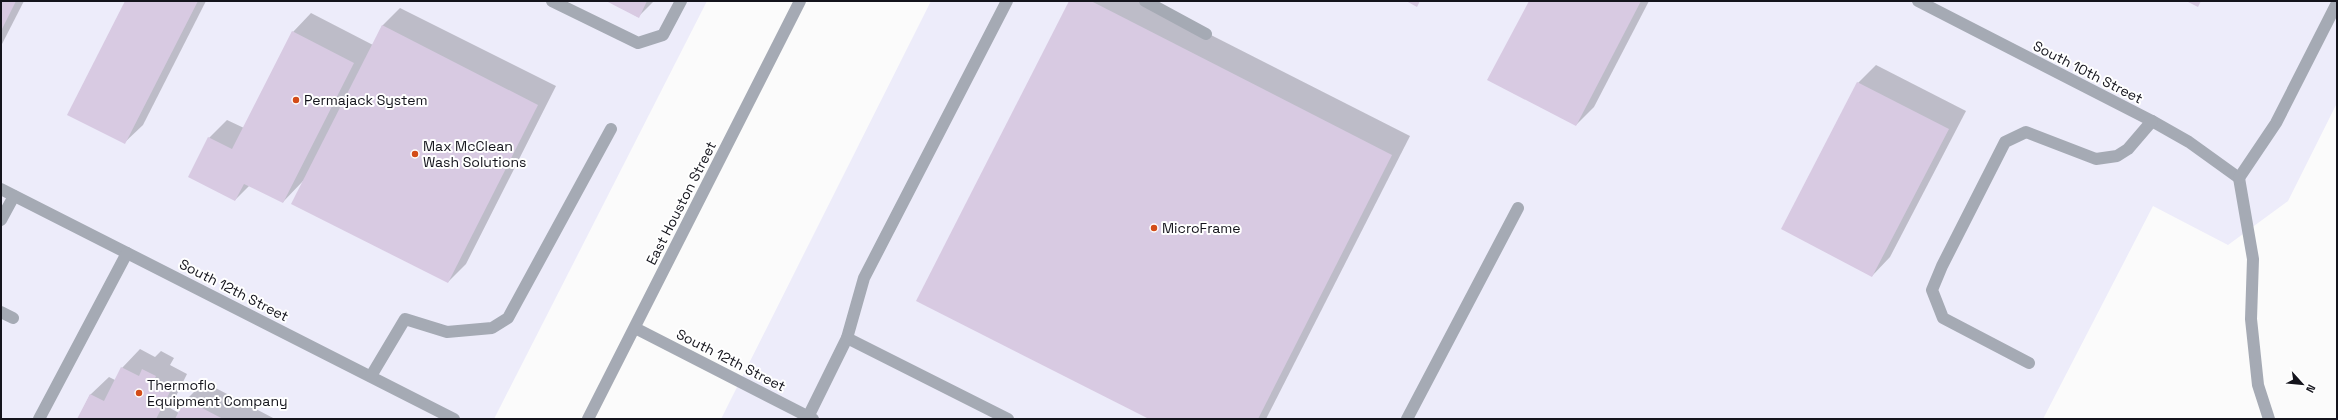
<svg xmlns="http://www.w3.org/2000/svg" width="2338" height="420" font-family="'Space Grotesk',sans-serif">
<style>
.built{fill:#edecfa}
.shadow{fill:#0003}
.building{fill:#d8cae2}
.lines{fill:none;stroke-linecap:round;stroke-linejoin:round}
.minor{stroke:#a5aab4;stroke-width:12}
.poi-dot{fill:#d34c18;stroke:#fff;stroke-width:1.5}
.labels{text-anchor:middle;stroke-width:4;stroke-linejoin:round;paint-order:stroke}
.street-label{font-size:14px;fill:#14141c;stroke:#fff}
.poi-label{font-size:14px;fill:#14141c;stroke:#fff;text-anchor:start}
</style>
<rect width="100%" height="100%" fill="#fbfbfb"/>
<g class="built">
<path d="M1 1H707L494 419H1Z"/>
<path d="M931 1H2337V103L2288 201 2228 245 2153 206 2043 419H721Z"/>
</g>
<g class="shadow">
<path d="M1 1H24L1 46Z"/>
<path d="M126 1H206L143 125 124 143Z"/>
<path d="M608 1H654L638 17Z"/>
<path d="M1070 1H1144L1410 136 1266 419H1151Z"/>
<path d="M1530 1H1649L1594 107 1576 125Z"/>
<path d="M400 8 556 86 466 264 448 282 303 181 283 202 250 185 235 200 209 138 227 120 244 128 293 32 311 13 373 45 382 26Z"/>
<path d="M1876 65 1966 111 1890 257 1872 276 1858 83Z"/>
<path d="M140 349 155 357 161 351 174 358 170 365 187 374 170 408 179 413 186 400 204 382 275 419H78L90 395 109 377 115 380 122 368Z"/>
</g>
<g class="building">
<path d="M1 1H16L1 31Z"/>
<path d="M125 1H198L125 144 67 115Z"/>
<path d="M606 1H647L639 18Z"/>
<path d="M1069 1H1091L1392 155 1258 419H1149L916 301Z"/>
<path d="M1406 1H1420L1417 7Z"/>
<path d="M1529 1H1641L1576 126 1487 80Z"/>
<path d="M2186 1H2201L2198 7Z"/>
<path d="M382 25 538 105 448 283 291 204Z"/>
<path d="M292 31 354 63 283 203 244 184 235 201 188 177 208 137 232 149Z"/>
<path d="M1857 82 1949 129 1872 277 1781 229Z"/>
<path d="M121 367 139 376 142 369 156 376 153 383 170 392 156 419H77L90 394 104 401Z"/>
<path d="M185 399 223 419H175Z"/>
</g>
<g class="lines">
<g class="minor">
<path d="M552 1 638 43 663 35 681 1"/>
<path d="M1145 1 1206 34"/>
<path d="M1918 1 2152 121 2189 142 2239 178"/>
<path d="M2239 178 2253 259 2251 319 2258 385 2269 419"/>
<path d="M2239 178 2276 123 2337 3"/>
<path d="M1 189 454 419"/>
<path d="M1 220 14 196"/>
<path d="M1 312 13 318"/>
<path d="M635 328 813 419"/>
<path d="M847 338 1008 419"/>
<path d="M2029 363 1943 318 1932 290 1942 266 2005 142 2026 132 2096 159 2117 156 2128 149 2152 121"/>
<path d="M371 376 405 319 447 332 492 328 508 318 611 129"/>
<path d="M808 417 847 338 864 278 1007 1"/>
<path d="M39 419 127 253"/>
<path d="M588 419 800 1"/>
<path d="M1407 419 1518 208"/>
</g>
</g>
<g class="poi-dot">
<circle cx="296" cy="100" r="4"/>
<circle cx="415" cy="154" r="4"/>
<circle cx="1154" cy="228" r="4"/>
<circle cx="139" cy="393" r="4"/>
</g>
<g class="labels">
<g class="street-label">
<text transform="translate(2088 72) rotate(27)" y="5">South 10th Street</text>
<text transform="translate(681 203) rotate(-63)" y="5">East Houston Street</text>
<text transform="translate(234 290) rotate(27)" y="5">South 12th Street</text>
<text transform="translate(731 360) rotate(27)" y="5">South 12th Street</text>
</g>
<g class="poi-label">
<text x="304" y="105">Permajack System</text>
<text x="423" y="151">Max McClean<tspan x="423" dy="16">Wash Solutions</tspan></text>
<text x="1162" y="233">MicroFrame</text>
<text x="147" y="390">Thermoflo<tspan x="147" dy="16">Equipment Company</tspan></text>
</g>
</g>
<rect width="2338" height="420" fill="none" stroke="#14141c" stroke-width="4"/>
<g transform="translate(2302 384) rotate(117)" stroke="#ffffff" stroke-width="3" paint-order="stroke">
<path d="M0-3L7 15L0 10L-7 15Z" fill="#14141c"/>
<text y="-6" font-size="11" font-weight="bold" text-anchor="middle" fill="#14141c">N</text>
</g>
</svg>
